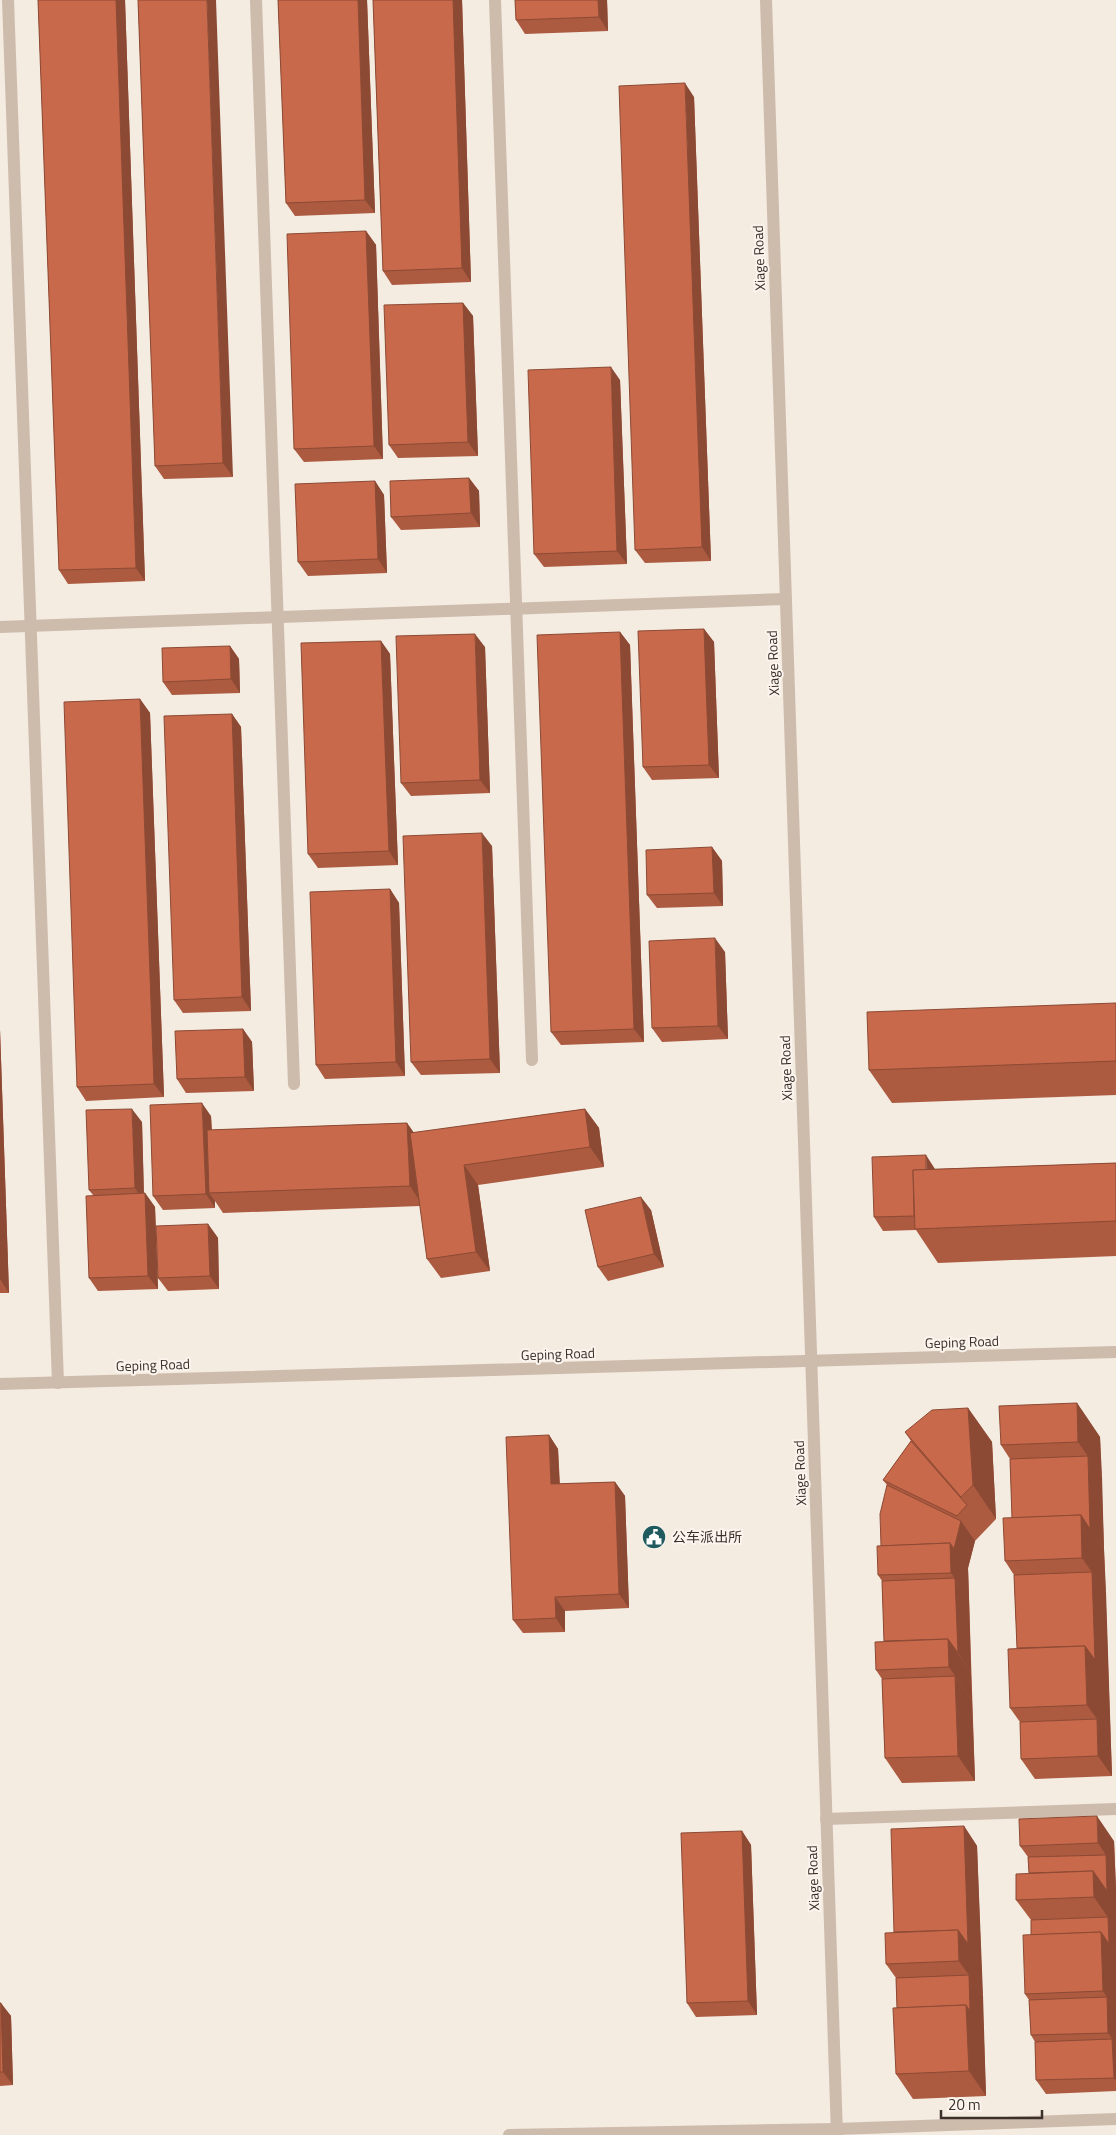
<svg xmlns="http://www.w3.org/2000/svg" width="1116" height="2135" font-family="'Titillium Web','Noto Sans SC',sans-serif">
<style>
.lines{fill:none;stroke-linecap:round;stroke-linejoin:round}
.lane{stroke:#cdbbac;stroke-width:12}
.street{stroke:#cdbbac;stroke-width:12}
.wall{fill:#ac5a40}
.shaded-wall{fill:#8c4a34}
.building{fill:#c8694b;stroke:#8c4a34}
.labels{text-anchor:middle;stroke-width:4;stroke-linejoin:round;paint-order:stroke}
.street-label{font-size:14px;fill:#3b302b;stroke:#fbf5ee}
.poi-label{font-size:14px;fill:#3b302b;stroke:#fbf5ee;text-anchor:start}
</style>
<rect width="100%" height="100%" fill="#f4ebe1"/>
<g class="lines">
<g class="lane">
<path d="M8 0 58 1383"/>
<path d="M256 0 294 1084"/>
<path d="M495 0 532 1060"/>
<path d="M0 627 785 599"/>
<path d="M826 1819 1116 1809"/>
<path d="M509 2135 837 2129 1116 2119"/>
</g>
<g class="street">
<path d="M766 0 837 2135"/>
<path d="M0 1384 1116 1352"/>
</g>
</g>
<g class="wall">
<path d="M38 0H125L145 581 68 584 59 570Z"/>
<path d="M138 0 233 477 164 479 155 466Z"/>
<path d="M278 0H367L375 213 295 216 286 203Z"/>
<path d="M373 0H462L471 282 392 285 383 271Z"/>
<path d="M515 0H607L608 31 525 34 516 20Z"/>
<path d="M694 97 711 561 645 563 635 550Z"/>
<path d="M366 231 376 245 383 459 304 462 294 449Z"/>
<path d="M463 303 473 316 478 456 398 458 389 445Z"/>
<path d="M620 380 627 564 544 567 534 554Z"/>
<path d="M469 478 479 491 480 527 401 530 391 517Z"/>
<path d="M375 481 384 495 387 573 308 576 298 562Z"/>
<path d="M704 629 714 642 719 778 652 780 643 767Z"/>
<path d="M620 632 630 645 644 1042 561 1045 551 1032Z"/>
<path d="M381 641 390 654 398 865 318 868 308 854Z"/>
<path d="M230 646 239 659 240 693 172 695 163 682Z"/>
<path d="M485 647 490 793 411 796 401 783Z"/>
<path d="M140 699 150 713 164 1097 86 1101 77 1087Z"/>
<path d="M232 714 241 727 251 1011 183 1013 174 1000Z"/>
<path d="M492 846 500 1073 421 1075 411 1062Z"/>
<path d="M712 847 722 861 723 906 657 908 647 895Z"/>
<path d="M390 889 399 903 405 1076 325 1079 316 1065Z"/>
<path d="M725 952 728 1039 662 1042 652 1028Z"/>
<path d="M1116 1003V1095L892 1103 869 1070Z"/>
<path d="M243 1029 252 1042 254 1091 186 1093 177 1079Z"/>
<path d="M0 1030 9 1293H0Z"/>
<path d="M585 1109 599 1128 604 1167 478 1185 490 1271 441 1278 427 1259 420 1206 223 1213 215 1201V1208L163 1210 153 1196 211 1116 212 1130 407 1123 414 1133Z"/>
<path d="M142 1122 144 1193H145L155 1207 158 1289 98 1291 89 1278 93 1195 89 1190Z"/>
<path d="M1116 1163V1256L938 1263 916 1230 883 1231 874 1217 935 1169Z"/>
<path d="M651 1210 664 1267 608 1281 598 1267Z"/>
<path d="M208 1224 218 1238 219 1289 168 1291 158 1278Z"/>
<path d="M1077 1403 1100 1437 1112 1776 1035 1779 1021 1759 1020 1722 1010 1708 1017 1648 1014 1575 1005 1561 1012 1518 1010 1459 1001 1445Z"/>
<path d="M968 1408 992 1442 996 1519 975 1541 968 1568 975 1781 902 1783 885 1758 882 1679 876 1670 884 1641 882 1581 878 1575 887 1485 883 1480 911 1441 905 1432Z"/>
<path d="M549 1435 558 1449 560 1484 615 1482 625 1496 629 1608 565 1611V1632L523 1633 513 1620Z"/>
<path d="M964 1826 977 1846 986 2096 913 2099 896 2074 897 2008 896 1978 886 1964 894 1932Z"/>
<path d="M742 1831 751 1845 757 2015 696 2017 687 2003Z"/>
<path d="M1114 1841 1116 1889V2091L1046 2094 1036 2080 1035 2042 1031 2035 1029 2000 1025 1994 1031 1935V1920L1016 1900 1029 1873 1028 1857 1020 1846Z"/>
<path d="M0 2003 11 2016 13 2085 0 2086Z"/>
</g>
<g class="shaded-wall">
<path d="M116 0H125L145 581 136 568Z"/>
<path d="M207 0H216L233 477 223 463Z"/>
<path d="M358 0H367L375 213 365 200Z"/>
<path d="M453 0H462L471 282 462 268Z"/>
<path d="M598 0H607L608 31 599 17Z"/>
<path d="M685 83 694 97 711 561 702 547Z"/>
<path d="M366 231 376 245 383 459 374 446Z"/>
<path d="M463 303 473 316 478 456 468 442Z"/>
<path d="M611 367 620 380 627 564 617 551Z"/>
<path d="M469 478 479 491 480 527 471 513Z"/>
<path d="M375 481 384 495 387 573 378 559Z"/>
<path d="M704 629 714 642 719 778 709 765Z"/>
<path d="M620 632 630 645 644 1042 634 1029Z"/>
<path d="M475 634 485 647 490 793 480 780Z"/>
<path d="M381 641 390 654 398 865 389 851Z"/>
<path d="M230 646 239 659 240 693 231 679Z"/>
<path d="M140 699 150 713 164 1097 154 1084Z"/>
<path d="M232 714 241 727 251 1011 242 997Z"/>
<path d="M482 833 492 846 500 1073 490 1059Z"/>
<path d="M712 847 722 861 723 906 714 893Z"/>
<path d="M390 889 399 903 405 1076 396 1062Z"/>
<path d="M715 938 725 952 728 1039 718 1026Z"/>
<path d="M243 1029 252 1042 254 1091 245 1077Z"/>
<path d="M0 1030 9 1293 0 1279Z"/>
<path d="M202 1103 211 1116 214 1193H209L215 1201V1208L206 1194Z"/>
<path d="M132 1109 142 1122 144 1202 135 1188Z"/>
<path d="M585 1109 599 1128 604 1167 590 1147Z"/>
<path d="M407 1123 421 1143 423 1206 410 1186Z"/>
<path d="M926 1155 935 1169 937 1229 928 1215Z"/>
<path d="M464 1165 478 1185 490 1271 476 1252Z"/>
<path d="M145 1193 155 1207 158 1289 148 1276Z"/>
<path d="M641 1197 651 1210 664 1267 654 1254Z"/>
<path d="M208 1224 218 1238 219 1289 210 1276Z"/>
<path d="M1077 1403 1100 1437 1102 1476 1078 1442Z"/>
<path d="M968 1408 992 1442 996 1519 973 1485Z"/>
<path d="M549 1435 558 1449 560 1498 551 1484Z"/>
<path d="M1088 1456 1102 1476 1104 1549 1090 1529Z"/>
<path d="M615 1482 625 1496 629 1608 619 1594Z"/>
<path d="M1081 1515 1104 1549 1106 1592 1082 1558Z"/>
<path d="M961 1521 975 1541 968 1568 969 1598 951 1573 950 1543Z"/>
<path d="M1092 1572 1106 1592 1112 1776 1098 1756 1097 1719 1087 1705 1085 1646Z"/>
<path d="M955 1578 969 1598 971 1673 958 1653Z"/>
<path d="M555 1597 565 1611V1632L556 1618Z"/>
<path d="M948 1639 971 1673 972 1701 949 1667Z"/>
<path d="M955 1676 972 1701 975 1781 958 1756Z"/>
<path d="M1097 1816 1114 1841 1116 1889V1929L1094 1897 1093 1871 1106 1855 1098 1843Z"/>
<path d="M964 1826 977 1846 983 1995 959 1961 958 1930Z"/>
<path d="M742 1831 751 1845 757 2015 748 2001Z"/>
<path d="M1108 1917 1116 1929V1954L1109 1944Z"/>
<path d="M1101 1932 1116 1954V2010L1103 1991Z"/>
<path d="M969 1975 983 1995 986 2096 969 2071 966 2005Z"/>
<path d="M1107 1997 1116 2010V2044L1108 2033Z"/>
<path d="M1 2003 11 2016 13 2085 3 2072Z"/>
<path d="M1112 2039 1116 2044V2081L1114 2078Z"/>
</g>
<g class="building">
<path d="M38 0H116L136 568 59 570Z"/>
<path d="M138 0H207L223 463 155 466Z"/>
<path d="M278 0H358L365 200 286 203Z"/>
<path d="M373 0H453L462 268 383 271Z"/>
<path d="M515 0H598L599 17 516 20Z"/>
<path d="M685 83 702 547 635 550 619 86Z"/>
<path d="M366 231 374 446 294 449 287 234Z"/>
<path d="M463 303 468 442 389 445 384 305Z"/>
<path d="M611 367 617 551 534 554 528 370Z"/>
<path d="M469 478 471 513 391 517 390 481Z"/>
<path d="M375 481 378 559 298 562 295 484Z"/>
<path d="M704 629 709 765 643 767 638 631Z"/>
<path d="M620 632 634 1029 551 1032 537 635Z"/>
<path d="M475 634 480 780 401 783 396 636Z"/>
<path d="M381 641 389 851 308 854 301 643Z"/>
<path d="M230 646 231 679 163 682 162 648Z"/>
<path d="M140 699 154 1084 77 1087 64 702Z"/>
<path d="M232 714 242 997 174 1000 164 716Z"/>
<path d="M482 833 490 1059 411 1062 403 836Z"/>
<path d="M712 847 714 893 647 895 646 850Z"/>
<path d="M390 889 396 1062 316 1065 310 892Z"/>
<path d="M715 938 718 1026 652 1028 649 941Z"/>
<path d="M1116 1003V1061L869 1070 867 1012Z"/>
<path d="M243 1029 245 1077 177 1079 175 1031Z"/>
<path d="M202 1103 206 1194 153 1196 150 1105Z"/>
<path d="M132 1109 135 1188 89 1190 86 1110Z"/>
<path d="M585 1109 590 1147 464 1165 476 1252 427 1259 410 1133Z"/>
<path d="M407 1123 410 1186 209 1193 207 1130Z"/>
<path d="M926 1155V1170H913L914 1216 874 1217 872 1157Z"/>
<path d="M1116 1163V1221L915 1229 913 1170Z"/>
<path d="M145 1193 148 1276 89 1278 86 1196Z"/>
<path d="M641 1197 654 1254 598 1267 585 1210Z"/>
<path d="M208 1224 210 1276 158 1278 156 1226Z"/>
<path d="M1077 1403 1078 1442 1001 1445 999 1406Z"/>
<path d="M968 1408 973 1485 961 1497 905 1432 932 1410Z"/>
<path d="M549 1435 551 1484 615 1482 619 1594 555 1597 556 1618 513 1620 506 1437Z"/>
<path d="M911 1441 967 1505 957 1516 883 1480Z"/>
<path d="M1088 1456 1090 1529 1081 1515 1012 1518 1010 1459Z"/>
<path d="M887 1485 961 1521 954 1549 950 1543 881 1546 880 1514Z"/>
<path d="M1081 1515 1082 1558 1005 1561 1003 1518Z"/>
<path d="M950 1543 951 1573 878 1575 877 1546Z"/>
<path d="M1092 1572 1095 1660 1085 1646 1017 1648 1014 1575Z"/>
<path d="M955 1578 958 1653 948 1639 884 1641 882 1581Z"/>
<path d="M948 1639 949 1667 876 1670 875 1642Z"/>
<path d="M1085 1646 1087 1705 1010 1708 1008 1649Z"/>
<path d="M955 1676 958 1756 885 1758 882 1679Z"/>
<path d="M1097 1719 1098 1756 1021 1759 1020 1722Z"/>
<path d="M1097 1816 1098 1843 1020 1846 1019 1819Z"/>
<path d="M964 1826 968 1944 958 1930 894 1932 891 1829Z"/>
<path d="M742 1831 748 2001 687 2003 681 1833Z"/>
<path d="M1106 1855 1107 1891 1093 1871 1029 1873 1028 1857Z"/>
<path d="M1093 1871 1094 1897 1016 1900V1874Z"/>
<path d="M1108 1917 1109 1944 1101 1932 1031 1935V1920Z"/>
<path d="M958 1930 959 1961 886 1964 885 1933Z"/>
<path d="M1101 1932 1103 1991 1025 1994 1023 1935Z"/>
<path d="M969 1975 970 2011 966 2005 897 2008 896 1978Z"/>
<path d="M1107 1997 1108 2033 1031 2035 1029 2000Z"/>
<path d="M0 2003H1L3 2072H0Z"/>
<path d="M966 2005 969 2071 896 2074 893 2008Z"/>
<path d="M1112 2039 1114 2078 1036 2080 1035 2042Z"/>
</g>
<defs>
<g id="civic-disc" transform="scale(1.25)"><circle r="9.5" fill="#1f5a5e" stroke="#fbf5ee"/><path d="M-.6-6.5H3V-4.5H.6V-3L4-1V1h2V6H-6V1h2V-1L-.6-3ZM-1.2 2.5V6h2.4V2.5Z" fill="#fff"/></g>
</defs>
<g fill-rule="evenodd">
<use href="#civic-disc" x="654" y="1537"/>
</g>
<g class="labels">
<g class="street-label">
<text transform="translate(759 258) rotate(-92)" y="5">Xiage Road</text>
<text transform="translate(773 663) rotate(-92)" y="5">Xiage Road</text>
<text transform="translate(786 1068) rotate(-92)" y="5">Xiage Road</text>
<text transform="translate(962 1342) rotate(-2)" y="5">Geping Road</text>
<text transform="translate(558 1354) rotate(-2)" y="5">Geping Road</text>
<text transform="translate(153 1365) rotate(-2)" y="5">Geping Road</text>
<text transform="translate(800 1473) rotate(-92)" y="5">Xiage Road</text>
<text transform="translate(813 1878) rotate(-92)" y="5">Xiage Road</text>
</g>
<g class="poi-label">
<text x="672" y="1542">公车派出所</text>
</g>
</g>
<path d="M941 2110v8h101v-8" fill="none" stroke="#3b302b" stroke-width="2.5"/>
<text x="948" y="2110" font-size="15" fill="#3b302b" stroke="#fbf5ee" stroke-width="4" paint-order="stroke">20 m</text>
</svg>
